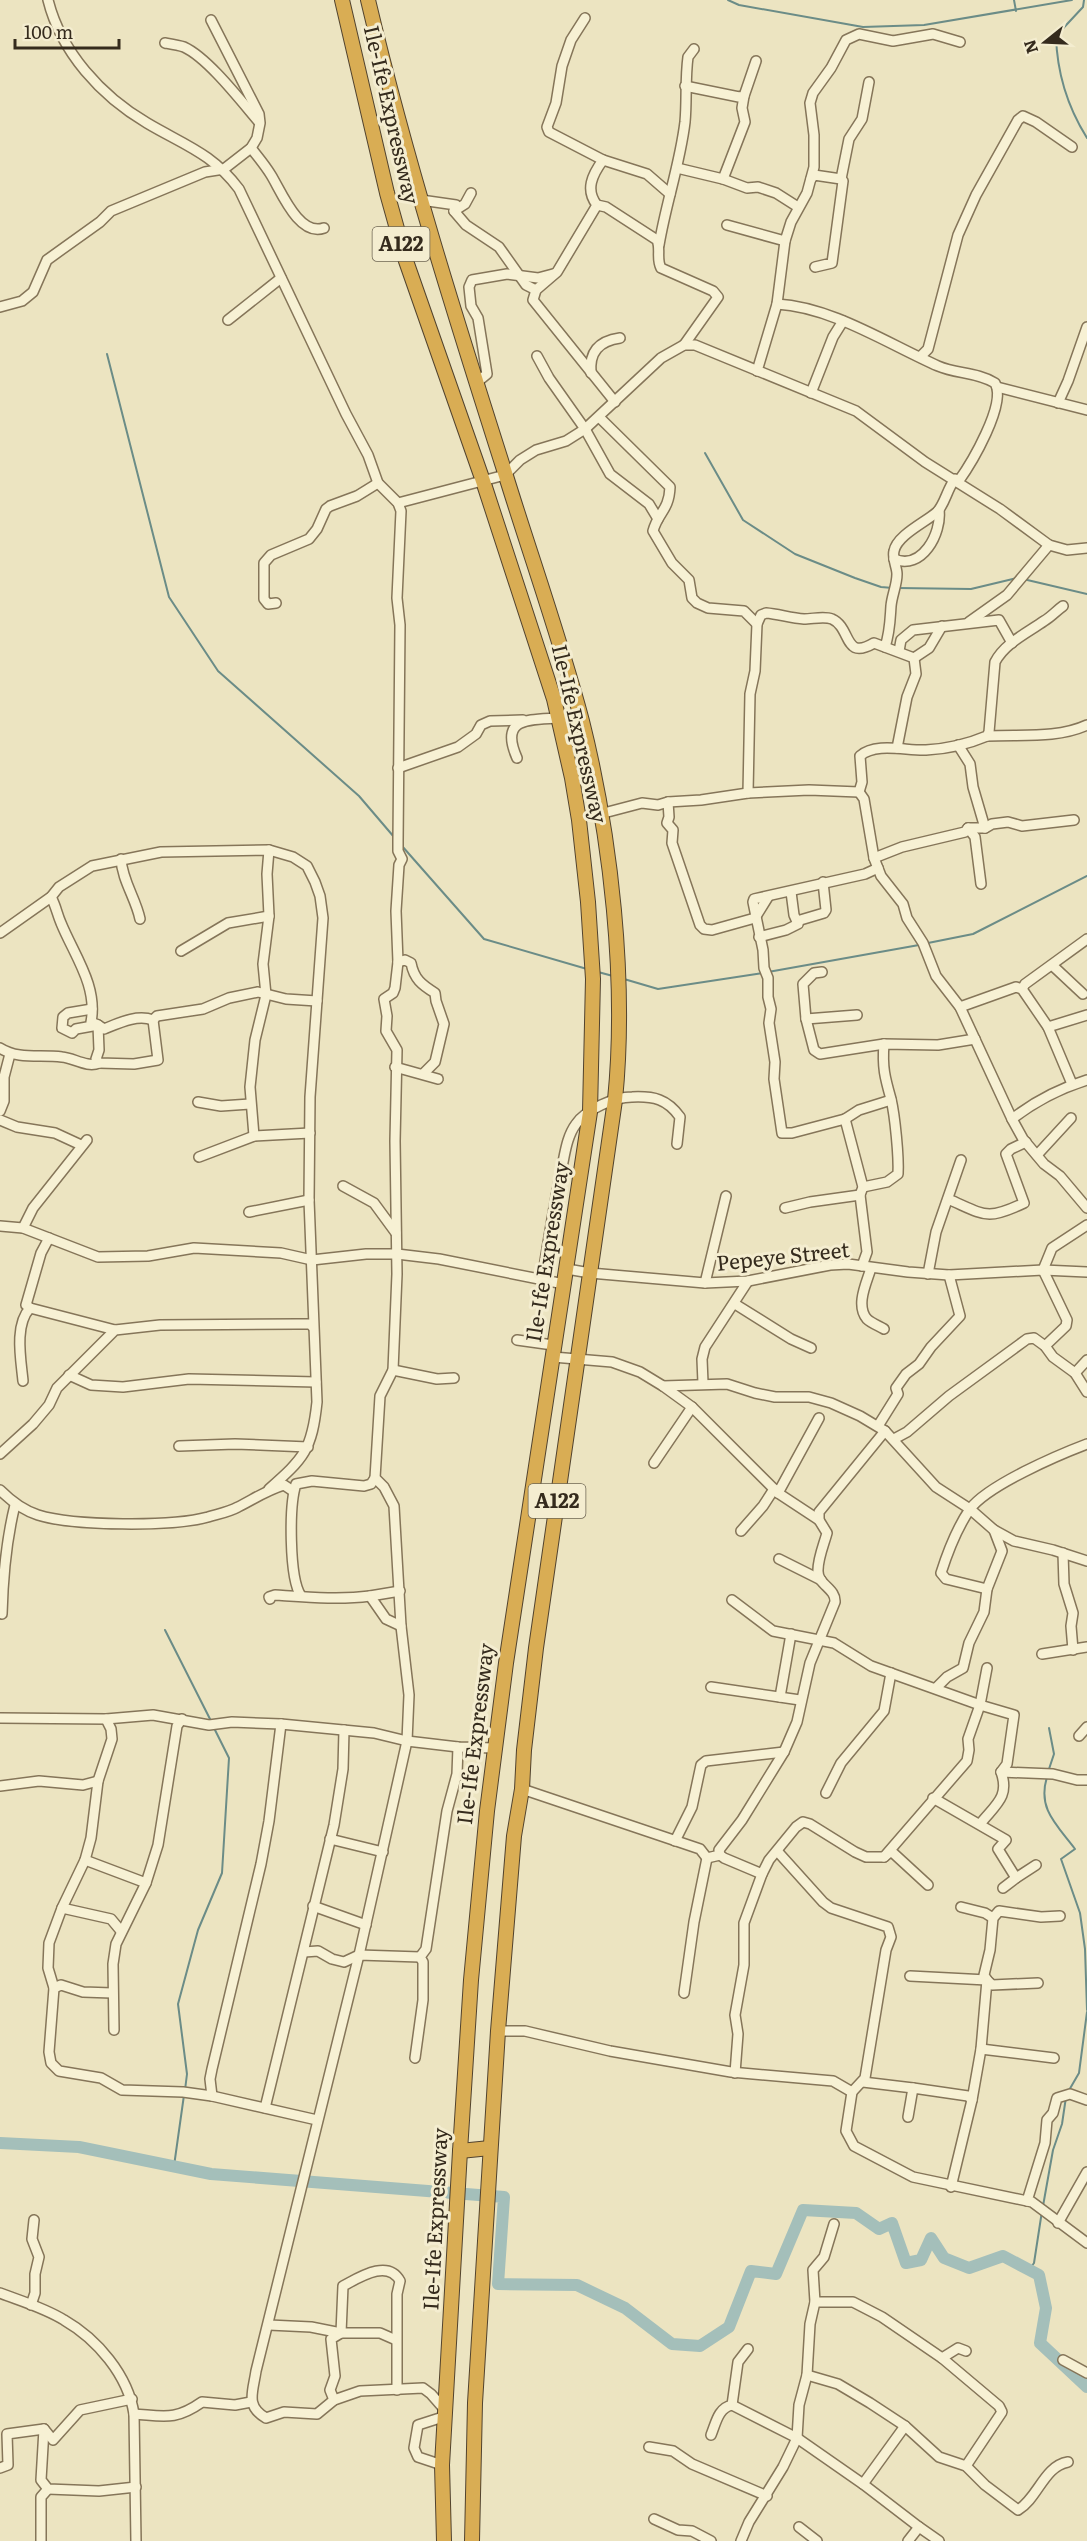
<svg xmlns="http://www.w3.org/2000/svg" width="1087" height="2541" font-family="Literata,serif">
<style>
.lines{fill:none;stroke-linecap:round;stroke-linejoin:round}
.stream{stroke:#6b8c87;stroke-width:2}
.river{stroke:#a4bfba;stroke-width:12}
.minor-casing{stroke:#857559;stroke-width:12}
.highway-casing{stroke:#52432e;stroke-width:16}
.minor{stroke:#f7f1d4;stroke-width:9}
.highway{stroke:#d9ad54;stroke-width:14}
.labels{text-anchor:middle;stroke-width:6;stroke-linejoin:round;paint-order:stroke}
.shield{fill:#f4edd0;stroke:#6e6553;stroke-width:1.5}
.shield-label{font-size:20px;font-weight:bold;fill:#352b1d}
.street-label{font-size:21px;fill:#352b1d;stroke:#f4edd0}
</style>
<rect width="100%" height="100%" fill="#ece4c1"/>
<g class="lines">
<g class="stream">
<path d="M728 0 739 5 863 27 924 25 1072 0"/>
<path d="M1014 0 1016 11"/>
<path d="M1084 0 1083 7 1056 36C1057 74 1067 106 1087 138"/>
<path d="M107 354 169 597 218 671 359 796 394 837"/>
<path d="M705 453 743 520 795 554 855 578 881 587 893 588"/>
<path d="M1023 579 1087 594"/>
<path d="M898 588 971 589 1017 578"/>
<path d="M402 846 484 939 587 969"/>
<path d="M928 943 973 934 1087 876"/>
<path d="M598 972 613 976"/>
<path d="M768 972 919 945"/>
<path d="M624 979 658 989 763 973"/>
<path d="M165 1630 211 1721"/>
<path d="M1048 1772 1054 1754 1049 1728"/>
<path d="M1047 1777C1037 1809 1057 1825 1075 1849L1061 1859 1080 1913 1085 1949 1087 2010"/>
<path d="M185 2090 187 2074 178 2004 198 1930 222 1873 229 1758 213 1726"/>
<path d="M1068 2092 1079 2073 1087 2012"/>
<path d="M174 2166 184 2095"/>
<path d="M1043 2206 1053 2150 1062 2124 1066 2097"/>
<path d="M1029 2270 1034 2263 1042 2211"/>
</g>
<path class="river" d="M0 2143 79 2147 211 2174 504 2197 498 2284 577 2285 625 2308 672 2344 700 2346 729 2327 751 2271 776 2274 803 2210 856 2213 879 2229 892 2223 906 2263 921 2260 931 2238 944 2258 969 2268 1003 2256 1039 2275 1046 2308 1040 2343 1087 2387"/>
<g class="minor-casing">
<g id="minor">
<path d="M48 0C61 52 101 96 147 123 184 145 212 153 239 189L346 414 368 455 378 483 398 503 401 511 397 598 400 625 398 841V851L402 859 399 865 396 911 398 962 395 988 393 993 384 999 387 1016 386 1031 397 1050 395 1141 397 1274 393 1370 380 1396 375 1478 384 1487 394 1506 401 1626 409 1695 407 1741 359 1955 256 2371C253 2392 245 2406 266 2418L284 2412 317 2414 334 2400 360 2391 423 2388 431 2394 445 2410"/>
<path d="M585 18 571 40 562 66 556 103 547 127 549 132 603 160 647 174 670 194"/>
<path d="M165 43C171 44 178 45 184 47 208 58 241 101 259 122"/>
<path d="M685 86 739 97 744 96 756 61"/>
<path d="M251 148C258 157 265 165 271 175 281 191 299 237 324 228"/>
<path d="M603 160C592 175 585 190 597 205L606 207 657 240C661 249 656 259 661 268L713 291 718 297 684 345"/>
<path d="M677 168 723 179 747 188 758 187 776 193 798 207"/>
<path d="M723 179 745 122 742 108 744 96"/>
<path d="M811 179 814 175 841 179"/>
<path d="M421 200 456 205 454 211 466 225 499 247 526 285 536 290"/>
<path d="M597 205 557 272 536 290 533 300 615 402"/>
<path d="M454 211 465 204 471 193"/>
<path d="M727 225 785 241"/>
<path d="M659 245C666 203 680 164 685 122 687 101 685 79 688 57L694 49"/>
<path d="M815 267 832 263 843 181 841 179 849 139 862 119 869 82"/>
<path d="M777 304C832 307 888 344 938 366 956 374 977 372 995 383 1007 404 971 464 958 482"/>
<path d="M0 307 22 301 33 292 47 260 100 222 111 211 205 172 224 169 251 148 257 138 260 123 259 114 211 20"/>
<path d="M228 320 281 278"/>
<path d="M537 356 549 378 585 429 610 474 649 504 658 519"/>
<path d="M921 356 928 349 958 235 976 195 1018 120 1023 116 1036 122 1072 147"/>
<path d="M757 371 777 304 785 241 791 222 807 193 814 167V135L810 103 813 93 831 68 846 40 859 34 893 41 933 34 960 42"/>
<path d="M591 373C589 352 599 341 620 338"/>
<path d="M476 383 487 374 478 318 471 306 469 287 472 280 507 274 538 278 553 274"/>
<path d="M997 387 1087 410"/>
<path d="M811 393 833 337 843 321"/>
<path d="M1058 403 1068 381 1087 327"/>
<path d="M600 418 670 487C669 511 658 512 653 531L672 563 689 580 692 598 697 603 708 608 744 611 757 624"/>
<path d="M398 503 505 475 520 460 536 450 566 441 585 429 661 358 684 345H695L856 411 925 462 1000 509 1049 545 1067 550 1087 548"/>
<path d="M894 559C922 571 942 533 939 510"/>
<path d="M276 603 268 604 264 599V563L271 555 309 539 317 529 326 509 330 506 357 496 378 483"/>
<path d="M969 622 1007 595 1049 545"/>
<path d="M885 647C890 632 890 621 891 606 892 595 897 585 897 574 897 567 892 559 894 551 897 535 926 522 937 512 945 504 947 489 955 479"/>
<path d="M899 651 901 640 913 630 999 620 1012 643"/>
<path d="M914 658 929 648 942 626"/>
<path d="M987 736C1019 734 1057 739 1087 725"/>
<path d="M958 745 970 764 973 787 985 828"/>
<path d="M517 758C499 717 529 720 558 718"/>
<path d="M398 768 458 747 476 734 481 725 490 721 523 720"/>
<path d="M859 792 864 799 874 858 881 876 903 904 907 918 923 943 936 976 960 1007 1012 1119 1023 1139 1044 1164 1060 1176 1087 1208"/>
<path d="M859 792 862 782 860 756C876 742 906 751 926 750 946 749 968 744 987 736L989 732 995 662C1005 643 1027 633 1044 621 1051 617 1056 611 1063 606"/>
<path d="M748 793 750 694 755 671 757 624 761 615 766 613C778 614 791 618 804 619 813 619 824 616 832 619 852 628 843 661 874 643L914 658 916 674 907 697 897 748"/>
<path d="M668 802 669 817 667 823 673 830 672 843 700 925 704 929 712 930 755 918 768 897"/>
<path d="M600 814 642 803 658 805 668 802 701 800 748 793 809 790 859 792"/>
<path d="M968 828 975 837 981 884"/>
<path d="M874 858 902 847 965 832 968 828H985L992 824 1008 822 1022 826 1074 820"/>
<path d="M121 859C122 880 136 899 140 919"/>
<path d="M51 897C56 906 57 914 61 923 74 955 98 986 91 1022L98 1025 99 1050 96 1059 99 1063 134 1064 158 1060 153 1020"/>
<path d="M797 921 824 913 826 910 823 882"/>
<path d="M0 933 51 897 59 887 92 866 161 852 269 850 293 857 307 866 315 882 320 896 323 918 310 1097 309 1200 317 1402C312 1450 304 1458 269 1489"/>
<path d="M759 937 786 930 798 924 794 915 791 892"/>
<path d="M181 951 228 923 269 916 267 874 269 850"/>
<path d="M398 962 405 960 411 963C414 979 422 985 435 993L436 1001 444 1024 435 1062 423 1074"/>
<path d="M1052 965 1083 994"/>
<path d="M822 972 814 973 803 984 806 1019 814 1050 820 1054 884 1044 938 1045 975 1039"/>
<path d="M1022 989 1025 984 1087 939"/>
<path d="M960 1007 1016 987 1022 989 1048 1027 1072 1084"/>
<path d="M92 1009 68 1013 63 1017 62 1028 72 1033 76 1029 98 1025 104 1029C119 1023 137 1014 153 1020L157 1016 203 1009 229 998 258 992 286 999 317 1001"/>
<path d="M806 1019 857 1015"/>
<path d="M1048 1027 1087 1015"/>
<path d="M0 1048C19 1060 40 1054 62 1057 74 1058 87 1068 99 1063"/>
<path d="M395 1067 438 1079"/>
<path d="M198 1102 221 1106 250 1104"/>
<path d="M0 1111 4 1101V1077L10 1054"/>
<path d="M845 1119 859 1110 891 1100"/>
<path d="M1012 1119C1034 1102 1061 1088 1087 1080"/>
<path d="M0 1120 17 1127 55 1133 81 1145"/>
<path d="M254 1136 250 1087 255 1040 266 995 263 964 269 916"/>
<path d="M1037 1155 1071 1118"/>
<path d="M199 1157 254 1136 310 1133"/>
<path d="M343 1186 374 1203 396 1233"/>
<path d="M863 1187 887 1182 898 1174C899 1157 895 1116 891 1099 885 1078 882 1067 884 1044"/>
<path d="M948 1199C985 1215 986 1221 1024 1203L1006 1154 1011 1149 1026 1142"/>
<path d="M785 1208 810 1202 860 1195"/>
<path d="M249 1212 309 1200"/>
<path d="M0 1226 23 1228 98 1257 148 1256 194 1248 281 1253 312 1260 366 1254H397L439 1259 564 1284"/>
<path d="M23 1228 33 1208 87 1140"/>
<path d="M862 1266 867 1252 860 1195 863 1187 845 1119 792 1133H782L774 1079 775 1062 769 1023 771 1009 768 997V978L764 968 763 950 753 902 754 899 865 874 878 868"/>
<path d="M871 1268C867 1282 855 1305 867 1319 871 1323 879 1326 884 1329"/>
<path d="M567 1269 590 1273 705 1283 748 1281 830 1265 848 1264 908 1272 949 1275 1043 1270 1087 1272"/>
<path d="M928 1274 936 1232 961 1160"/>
<path d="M542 1280C548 1242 554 1204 562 1167 565 1153 567 1136 576 1124 586 1109 615 1097 632 1097 654 1096 667 1099 680 1117L677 1144"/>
<path d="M705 1283 726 1196"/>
<path d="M735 1304 791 1339 811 1348"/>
<path d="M30 1308 115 1330"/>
<path d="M30 1308 26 1305 41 1253 49 1238"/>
<path d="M517 1340 553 1345"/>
<path d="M1045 1346 1066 1326 1067 1320 1043 1270 1052 1248 1087 1225"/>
<path d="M553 1357 612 1362 640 1372 663 1386 727 1384 755 1393 775 1397H809L831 1403 860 1416 885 1431 936 1487 970 1509 994 1530 1014 1541 1053 1550 1087 1561"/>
<path d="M393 1370 437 1379 454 1378"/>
<path d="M1075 1373 1087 1360"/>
<path d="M69 1375 91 1385 123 1387 189 1379 316 1382"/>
<path d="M23 1381C21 1360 14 1325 30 1308"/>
<path d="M703 1383 702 1359 705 1347 748 1281"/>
<path d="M663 1386 692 1407 778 1493 819 1520"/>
<path d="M878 1426 898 1394 896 1388 906 1374 919 1364 931 1347 960 1316 949 1275"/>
<path d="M894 1439 907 1432 949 1396 1027 1339 1034 1338 1045 1346 1053 1357 1075 1373 1087 1392"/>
<path d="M179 1446 235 1444 308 1447"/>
<path d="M0 1454 33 1424 49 1405 57 1388 115 1330 160 1325 297 1324H310L313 1327"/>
<path d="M654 1463 692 1407"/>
<path d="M0 1490C11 1501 22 1510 38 1515 74 1526 171 1527 208 1517 218 1514 229 1512 238 1507 254 1499 267 1490 284 1485L293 1491"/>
<path d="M778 1493 819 1418"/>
<path d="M741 1531 763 1506 774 1489"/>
<path d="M1063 1553 1064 1584 1073 1613 1071 1626 1073 1650"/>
<path d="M779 1559 821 1580"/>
<path d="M987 1589 946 1579 941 1573C948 1551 957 1528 970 1509 988 1485 1058 1455 1087 1444"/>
<path d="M400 1591 370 1596 386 1619 401 1626"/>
<path d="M301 1596C289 1578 289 1505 296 1484L312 1481 364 1486 371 1484 375 1478"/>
<path d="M270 1599 269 1597 275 1595C306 1597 339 1600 370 1596"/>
<path d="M732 1600 773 1631 834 1643 871 1666 980 1705 968 1739 969 1750 967 1761 884 1857"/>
<path d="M2 1614C3 1576 6 1541 15 1505"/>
<path d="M1042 1654 1087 1647"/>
<path d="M711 1687 800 1700"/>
<path d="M936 1688 947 1677 963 1668 969 1643 984 1612 987 1589 1002 1551 994 1530"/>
<path d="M780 1697 791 1634"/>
<path d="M0 1718 106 1719 153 1715 209 1725 232 1722 281 1724 374 1733 407 1741 458 1747 494 1748"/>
<path d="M106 1719 111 1729 112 1739 98 1781 91 1838 85 1860 62 1908 49 1943 48 1968 54 1988 49 2052 51 2063 59 2071 101 2078 122 2090 183 2092 212 2096 317 2120"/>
<path d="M1079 1736 1087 1727"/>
<path d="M1001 1772 1053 1774 1077 1780H1087"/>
<path d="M0 1786 39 1781 83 1785 98 1781"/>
<path d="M522 1789 700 1849 707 1858 720 1855"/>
<path d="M826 1793 841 1763 884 1711 891 1673"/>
<path d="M933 1798 1006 1840 998 1849 1016 1878 1036 1865"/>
<path d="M980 1824C995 1805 1010 1797 1001 1772L1007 1764 1014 1715 980 1705 987 1668"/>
<path d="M330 1839 383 1852"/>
<path d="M675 1841 692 1807 701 1765 706 1761 784 1752"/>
<path d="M778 1852 823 1902 831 1908 888 1927 891 1937 886 1950 865 2078 852 2092 846 2131 854 2146 913 2177 1032 2202 1087 2243"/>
<path d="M85 1860 146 1883"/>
<path d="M762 1874 724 1858 720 1855 719 1850 742 1820 784 1752 797 1722 810 1663 835 1602C836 1588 817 1585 818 1570 818 1558 824 1544 827 1533L819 1520V1512L885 1431"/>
<path d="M1003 1888 1016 1878"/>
<path d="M313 1906 366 1925"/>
<path d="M961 1907 985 1913 993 1918"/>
<path d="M62 1908 111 1919 121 1931"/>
<path d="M304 1952 318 1951 332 1959 344 1962 359 1955 420 1957"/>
<path d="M910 1976 987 1980 992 1985 1038 1983"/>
<path d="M54 1988 61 1985 83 1992 112 1993"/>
<path d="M684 1993 694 1922 707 1858"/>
<path d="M114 2030 113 1964 116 1944 146 1883 158 1845 177 1726 182 1719"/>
<path d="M498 2031H525L610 2051 731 2072 833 2081 852 2092"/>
<path d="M981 2049 1054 2058"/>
<path d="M415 2058 423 2000V1962L420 1957 426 1949 447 1811 457 1774 458 1747"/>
<path d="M735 2073 738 2034 735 2015 744 1965V1923L762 1874 769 1860 796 1827 803 1822 810 1824 855 1852 866 1857H884L891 1851 928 1885"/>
<path d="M863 2082 913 2088"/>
<path d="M212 2096 210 2079 212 2069 261 1864 269 1821 281 1724"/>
<path d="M265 2108 334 1825 343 1769 344 1730"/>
<path d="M908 2117 913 2088 968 2096 972 2100"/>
<path d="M951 2187 972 2100 981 2049 987 1980 984 1975 990 1950 993 1918 999 1911 1041 1917 1060 1916"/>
<path d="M1027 2201 1045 2143 1047 2120 1053 2113 1057 2098 1070 2094 1087 2100"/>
<path d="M1058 2223 1087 2172"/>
<path d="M0 2293C21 2301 45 2308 64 2320 97 2339 128 2375 134 2414L136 2541"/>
<path d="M815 2302H853L882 2317 942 2358 999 2406 1002 2412 966 2466"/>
<path d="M31 2305 35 2293V2274L39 2257 32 2239 34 2220"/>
<path d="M269 2325 311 2327 341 2333H380L396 2340"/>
<path d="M942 2358 958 2348 966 2351"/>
<path d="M1063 2360 1087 2373"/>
<path d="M807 2375 838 2384 870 2403 905 2426 939 2457 966 2466 985 2485 1018 2510C1038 2498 1044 2466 1068 2462"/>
<path d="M334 2400 330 2390 335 2376 331 2339 341 2333 343 2286C360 2277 388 2259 400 2281L397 2294V2390"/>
<path d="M732 2405 797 2438 863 2484 905 2426"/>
<path d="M134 2414C164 2416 175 2421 202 2402L235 2405 251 2402"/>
<path d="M44 2429 41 2480 48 2489 99 2491 136 2487"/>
<path d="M711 2435C716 2423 718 2408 732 2405L738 2362 748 2349"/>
<path d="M649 2447 673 2451 692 2464 767 2496"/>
<path d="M442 2465 418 2457 414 2448 418 2425 446 2416"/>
<path d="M0 2468 8 2465 7 2434 44 2429 53 2440 80 2410 132 2399"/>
<path d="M863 2484 919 2527"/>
<path d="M654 2519 678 2530 692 2531 711 2541"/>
<path d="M799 2527 817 2541"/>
<path d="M41 2541V2497L48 2489"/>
<path d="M741 2541 749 2522 783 2467 797 2438 799 2405 807 2375 810 2324 815 2302 813 2270 824 2257 834 2224"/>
<path d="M908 2541 919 2527 939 2541"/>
</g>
</g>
<g class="highway-casing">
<g id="highway">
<path d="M342 0 387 193 406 261 483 481 554 699 572 778 579 820 588 902 593 979 590 1112 506 1663 487 1811 471 1980 460 2151 442 2465 444 2541"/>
<path d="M368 0C406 161 456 319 506 476 531 557 560 638 582 721 611 837 627 981 615 1100L536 1648 524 1750 522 1789 514 1836 498 2031 475 2403 472 2541"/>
<path d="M460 2151 490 2148"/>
</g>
</g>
<use href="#minor" class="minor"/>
<use href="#highway" class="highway"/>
</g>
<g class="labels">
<g class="shield">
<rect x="372.5" y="227" width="57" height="34" rx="4.5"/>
<rect x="528.5" y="1484" width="57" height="34" rx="4.5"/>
</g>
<g class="shield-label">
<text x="401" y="251">A122</text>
<text x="557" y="1508">A122</text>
</g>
<g class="street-label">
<text transform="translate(391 115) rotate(77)" y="7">Ile-Ife Expressway</text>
<text transform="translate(579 734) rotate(77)" y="7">Ile-Ife Expressway</text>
<text transform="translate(548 1252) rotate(-81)" y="7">Ile-Ife Expressway</text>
<text transform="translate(783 1257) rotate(-6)" y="7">Pepeye Street</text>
<text transform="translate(476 1734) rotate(-83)" y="7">Ile-Ife Expressway</text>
<text transform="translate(436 2219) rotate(-87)" y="7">Ile-Ife Expressway</text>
</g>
</g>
<g transform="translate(1045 42) rotate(252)" stroke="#f4edd0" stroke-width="4.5" paint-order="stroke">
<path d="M0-4.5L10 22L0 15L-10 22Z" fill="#352b1d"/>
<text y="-9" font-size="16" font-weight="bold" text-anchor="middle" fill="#352b1d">N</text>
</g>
<path d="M15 39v9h104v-9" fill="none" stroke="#352b1d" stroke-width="3"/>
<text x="24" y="39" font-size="18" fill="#352b1d" stroke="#f4edd0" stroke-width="4.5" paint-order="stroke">100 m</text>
</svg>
